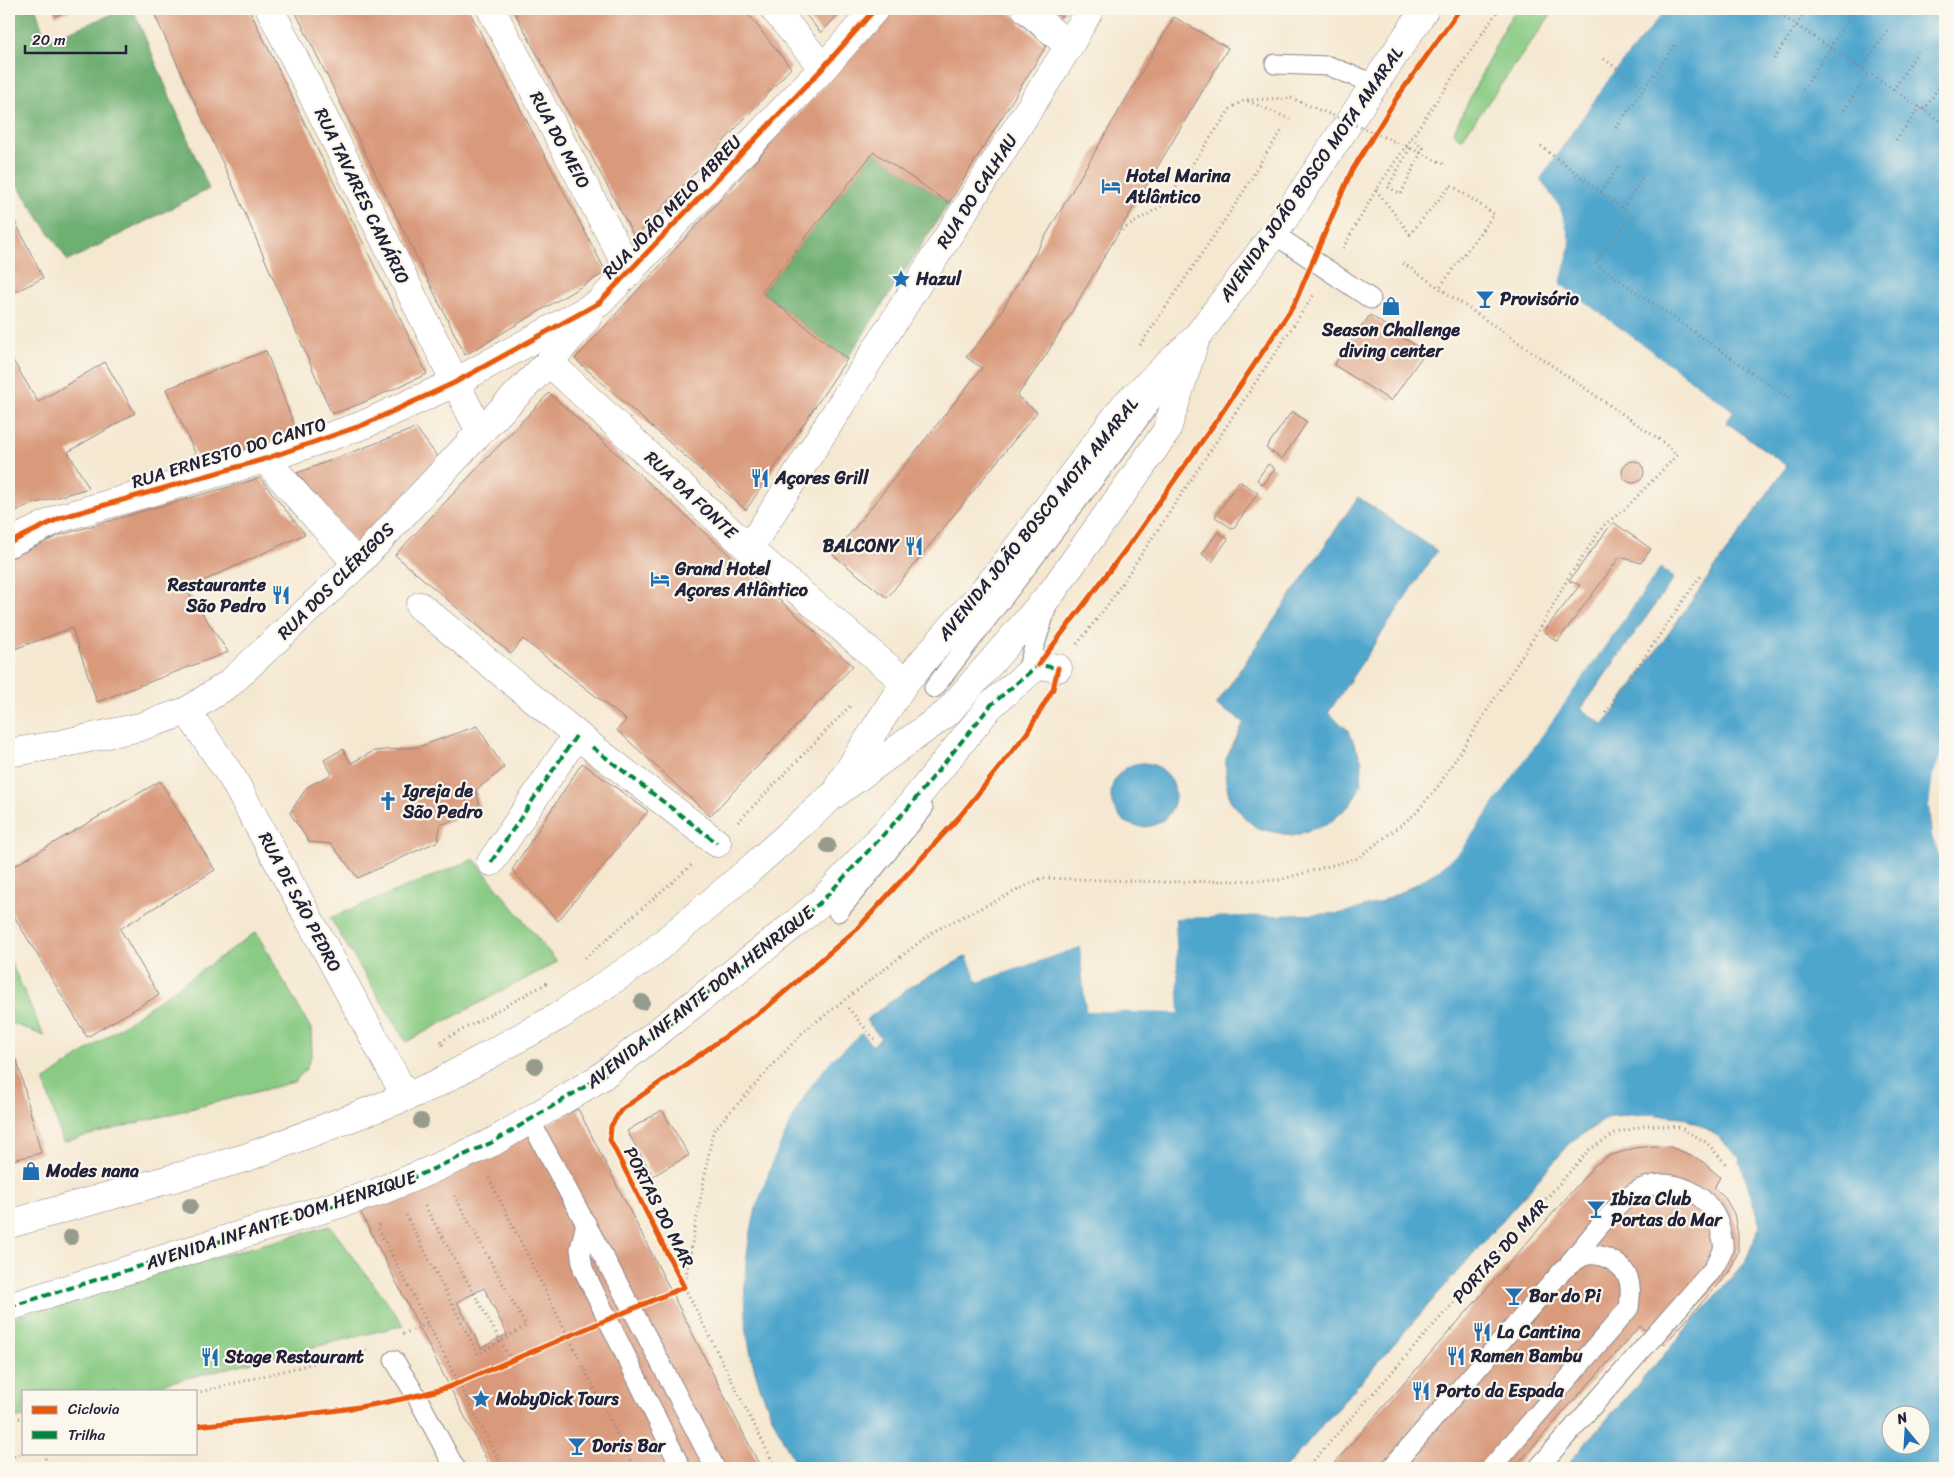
<svg xmlns="http://www.w3.org/2000/svg" width="1954" height="1477" font-family="Sriracha,sans-serif">
<style>
.green{fill:#89cb84;stroke:#567660}
.forest{fill:#6eaf72;stroke:#486856}
.water{fill:#50a6cd;stroke:#396484;fill-rule:evenodd}
.pier{fill:#f5e8d1}
.building{fill:#d99a7c;fill-rule:evenodd}
.lines{fill:none;stroke-linecap:round;stroke-linejoin:round}
.service-casing{stroke:#8c8586;stroke-width:21}
.pedestrian-casing{stroke:#8c8586;stroke-width:29}
.minor-casing{stroke:#8c8586;stroke-width:29}
.secondary-casing{stroke:#8c8586;stroke-width:29}
.path{stroke:#8c8586;stroke-width:3;stroke-dasharray:1 4;stroke-linecap:butt}
.service{stroke:#fff;stroke-width:19}
.pedestrian{stroke:#fff;stroke-width:28}
.minor{stroke:#fff;stroke-width:28}
.secondary{stroke:#fff;stroke-width:28}
.path-bridge{stroke:#8c8586;stroke-width:3;stroke-dasharray:1 4;stroke-linecap:butt}
.quiet{stroke:#00873e;stroke-width:4;stroke-dasharray:8 4;stroke-linecap:butt}
.cycleway-casing{stroke:#fbf7ec;stroke-width:8}
.cycleway{stroke:#e8590c;stroke-width:5}
.tree{fill:#959c8d}
.labels{text-anchor:middle;stroke-width:4.5;stroke-linejoin:round;paint-order:stroke}
.street-label{font-size:18px;fill:#22223b;stroke:#fbf7ec}
.poi-label{font-size:18px;font-weight:bold;fill:#22223b;stroke:#fbf7ec;text-anchor:start}
</style>
<rect width="100%" height="100%" fill="#fbf7ec"/>
<filter id="ink" filterUnits="userSpaceOnUse"><feTurbulence type="fractalNoise" baseFrequency=".02" numOctaves="2"/><feDisplacementMap in="SourceGraphic" scale="10" xChannelSelector="R" yChannelSelector="G"/><feConvolveMatrix kernelMatrix="1 2 1 2 8 2 1 2 1" color-interpolation-filters="sRGB"/></filter>
<filter id="wash" filterUnits="userSpaceOnUse"><feTurbulence type="fractalNoise" baseFrequency=".0096" numOctaves="4" result="noise"/><feDisplacementMap in="SourceGraphic" scale="20" xChannelSelector="R" yChannelSelector="G"/><feGaussianBlur stdDeviation="1.12" result="paint"/><feColorMatrix in="noise" values="0 0 0 0 0 0 0 0 0 0 0 0 0 0 0 0 0 1.4 0 .05"/><feComposite in="paint" operator="in"/></filter>
<g filter="url(#wash)">
<rect width="100%" height="100%" fill="#f5e8d1"/>
<g class="green">
<path d="M1517 9H1555L1462 139 1453 133 1506 24Z"/>
<path d="M474 859 557 962 406 1042 330 918Z"/>
<path d="M256 932 311 1029 312 1054 306 1069 294 1082 63 1142 44 1081Z"/>
<path d="M9 958 44 1036 9 1022Z"/>
<path d="M330 1226 404 1325 134 1391H24V1417L9 1420V1319L136 1279Z"/>
</g>
<g class="forest">
<path d="M9 9H36L46 41 125 9H133L209 189 68 261 9 173Z"/>
<path d="M874 152 949 203 847 359 762 292Z"/>
</g>
<g class="water">
<path d="M1666 9H1945V744C1930 783 1923 810 1937 850 1939 858 1941 866 1945 872V1468H1564L1745 1263 1760 1225 1739 1157 1713 1132 1682 1117 1647 1114 1611 1116 1573 1140 1285 1468H798C778 1430 758 1392 750 1350 730 1252 767 1136 831 1060 839 1050 852 1042 862 1033L872 1046 881 1038 866 1020 913 985 967 956 978 982 1080 947 1086 1011 1179 1012 1175 918 1340 913 1380 902 1413 886 1437 871 1461 849 1660 568 1674 578 1581 709 1604 725 1787 466 1726 422 1733 411 1560 284 1570 245 1560 208 1540 179 1615 70ZM1892 1414H1922V1444H1892Z"/>
<path d="M1358 497 1437 551 1328 713 1348 730 1362 761 1361 785 1350 805 1328 824 1293 836 1257 828 1246 819 1230 800 1226 781V759L1244 722 1216 705Z"/>
<circle cx="1143" cy="795" r="32"/>
<path d="M417 1464 419 1468H338Z"/>
</g>
<g class="pier">
<path d="M1663 9H1666L1615 70 1540 179 1560 208 1566 227 1570 245 1560 284 1733 411 1726 422 1724 420 1730 411 1558 286 1567 245 1564 227 1558 209 1537 179 1613 69Z"/>
<path d="M1658 567 1660 568 1461 850 1437 871 1380 902 1340 913 1175 918 1179 1013 1086 1011 1080 947 978 982 966 953 969 954 979 979 1081 945 1083 947 1088 1008 1176 1010 1174 916 1340 911 1379 899 1436 869 1459 848Z"/>
<path d="M1945 744V751L1936 775 1931 806 1934 835 1945 872 1932 836 1929 806 1933 775Z"/>
<path d="M861 1032 862 1033 832 1059 809 1088 796 1110 773 1159 755 1210 746 1252 744 1289 746 1325 744 1326 742 1289 744 1252 753 1209 770 1158 793 1109 807 1086 830 1057Z"/>
<path d="M415 1461 417 1464 336 1468 338 1466Z"/>
</g>
<g id="blocks">
<g class="building">
<path d="M54 9H74L55 16Z"/>
<path d="M152 9H249L427 374 360 404 332 414 231 181Z"/>
<path d="M294 9H468L606 272 465 355Z"/>
<path d="M513 9H744L791 68 635 238Z"/>
<path d="M801 9H843L821 33Z"/>
<path d="M894 9H1004L1046 46 949 203 874 152 762 292 847 359 746 510 575 359Z"/>
<path d="M1052 9H1067L1061 17Z"/>
<path d="M1174 17 1228 48 1046 355 1017 396 1037 412 887 598 833 555 982 368 966 357 994 324Z"/>
<path d="M9 209 43 278 9 295Z"/>
<path d="M1370 315 1425 352 1391 401 1334 365Z"/>
<path d="M266 351 296 430 201 466 166 389Z"/>
<path d="M9 354 38 402 105 362 135 413 68 452 89 488 26 506 9 515Z"/>
<path d="M549 393 853 666 710 816 617 730 626 720 523 639 511 654 395 555Z"/>
<path d="M1292 411 1307 422 1282 459 1266 448Z"/>
<path d="M416 428 440 460 356 544 297 473Z"/>
<circle cx="1633" cy="472" r="11"/>
<path d="M1268 464 1275 469 1263 485 1257 480Z"/>
<path d="M260 478 305 534 186 589 228 652 97 702 72 628 9 651V559L60 535Z"/>
<path d="M1239 481 1258 493 1233 529 1215 517Z"/>
<path d="M1613 522 1651 549 1641 563 1620 557 1557 642 1544 631 1580 585 1569 581Z"/>
<path d="M1218 532 1228 539 1212 562 1202 554Z"/>
<path d="M477 726 504 768 476 790 481 812 440 825 438 841 358 878 331 844 309 842 290 813 307 787 332 774 324 760 343 749 351 763 374 751 418 747Z"/>
<path d="M582 763 648 811 558 921 512 870Z"/>
<path d="M160 781 215 870 120 929 159 995 87 1037 9 908V869Z"/>
<path d="M17 1060 41 1153 9 1161V1062Z"/>
<path d="M578 1109 761 1468H491L360 1211 455 1169ZM484 1288 507 1334 481 1348 457 1302Z"/>
<path d="M662 1110 689 1155 653 1176 627 1131Z"/>
<path d="M1652 1146 1670 1147 1691 1155 1703 1162 1720 1177 1714 1188 1724 1196 1734 1214 1738 1235V1252L1729 1272 1664 1345 1640 1326 1514 1468H1330L1595 1165 1609 1156 1635 1148Z"/>
</g>
</g>
</g>
<g filter="url(#ink)">
<use href="#blocks" fill-opacity="0" stroke="#8c8586" stroke-width="1"/>
<g class="lines">
<g class="service-casing">
<g id="service">
<path d="M1275 64 1329 66 1374 84"/>
<path d="M1274 234 1371 299"/>
<path d="M1025 676 1049 600"/>
<path d="M934 688 1121 444 1171 374"/>
<path d="M838 912 923 809"/>
<path d="M535 1130 647 1337 715 1468"/>
<path d="M586 1223 580 1249 583 1269 681 1468"/>
<path d="M394 1360 417 1397 455 1468"/>
<path d="M1391 1468 1563 1270C1569 1266 1575 1260 1582 1257 1597 1250 1622 1262 1628 1278 1632 1288 1630 1297 1629 1308L1491 1468"/>
<path d="M1538 1468 1713 1269C1716 1263 1722 1255 1723 1249 1724 1244 1722 1238 1721 1234 1716 1194 1669 1171 1635 1192 1612 1207 1588 1241 1570 1262"/>
</g>
</g>
<g class="pedestrian-casing">
<g id="pedestrian">
<path d="M592 747 717 843"/>
<path d="M9 1307 378 1192 424 1173 493 1142 601 1077 791 927 822 901 908 808 991 705 1038 665 1058 668"/>
</g>
</g>
<g class="minor-casing">
<g id="minor">
<path d="M270 9 480 432"/>
<path d="M491 9 630 272"/>
<path d="M774 9 823 68"/>
<path d="M1026 9 1069 46"/>
<path d="M549 362 749 549 905 682"/>
<path d="M265 459 357 564"/>
<path d="M9 543 60 518 265 459 363 425 454 383 599 303 823 68 875 9"/>
<path d="M749 549 1069 46 1090 9"/>
<path d="M420 606 592 747"/>
<path d="M187 711 233 779 406 1097"/>
<path d="M9 753 56 745 140 727 187 711 230 683 357 564 480 432 549 362 587 318"/>
<path d="M491 862 576 736"/>
</g>
</g>
<g class="secondary-casing">
<g id="secondary">
<path d="M840 784 905 682 997 575 1125 405 1196 338 1274 234 1425 9"/>
<path d="M9 1224 245 1158 406 1097 436 1084 559 1016 647 957 746 873 831 797 947 713 1052 592 1166 432 1196 338"/>
</g>
</g>
<g class="path">
<path d="M1772 9 1945 124"/>
<path d="M1604 59 1644 88"/>
<path d="M1774 59 1807 9"/>
<path d="M1862 69 1889 28"/>
<path d="M1803 90 1855 9"/>
<path d="M1893 90 1919 50"/>
<path d="M1248 101 1290 119"/>
<path d="M1844 110 1869 73"/>
<path d="M1924 110 1945 78"/>
<path d="M1616 128 1675 45"/>
<path d="M1896 140 1920 107"/>
<path d="M1541 146 1632 216 1595 263 1790 399"/>
<path d="M1410 148 1388 187 1401 194 1423 148 1411 138"/>
<path d="M1944 174 1945 172"/>
<path d="M1376 190 1410 234 1451 185 1494 214 1439 288"/>
<path d="M1601 192 1619 166"/>
<path d="M1622 208 1643 177"/>
<path d="M1122 230 1165 204 1231 108 1245 100 1291 98"/>
<path d="M1343 248 1376 190 1499 9"/>
<path d="M1140 345 1243 193 1259 164 1283 129"/>
<path d="M1077 644 1107 606 1315 293"/>
<path d="M1606 713 1701 575"/>
<path d="M738 822 852 704"/>
<path d="M585 958 693 864"/>
<path d="M848 1008 877 1042"/>
<path d="M443 1045 440 1042 549 982"/>
<path d="M610 1140 776 1468"/>
<path d="M489 1178 634 1468"/>
<path d="M425 1206 511 1360"/>
<path d="M406 1215 478 1354 526 1326 453 1193"/>
<path d="M379 1225 377 1226 503 1468"/>
<path d="M684 1287 713 1131 803 1032 934 931 1042 878 1166 882 1279 880 1358 858 1415 814 1439 785 1545 620 1568 578 1604 525 1626 508 1677 455 1663 442 1400 261"/>
<path d="M671 1292 684 1287"/>
<path d="M403 1334 427 1324"/>
<path d="M196 1393 370 1349"/>
<path d="M9 1419 24 1418"/>
<path d="M196 1426 319 1412 389 1401"/>
<path d="M44 1453 48 1468"/>
<path d="M9 1457 25 1453"/>
<path d="M1307 1468 1589 1150 1616 1133 1647 1125 1679 1127 1706 1142 1726 1164"/>
</g>
<use href="#service" class="service"/>
<use href="#pedestrian" class="pedestrian"/>
<use href="#minor" class="minor"/>
<use href="#secondary" class="secondary"/>
<path class="path-bridge" d="M1291 98 1410 148 1444 164"/>
<g class="quiet">
<path d="M592 747 717 843"/>
<path d="M491 862 576 736"/>
<path d="M9 1307 378 1192 424 1173 493 1142 601 1077 791 927 822 901 908 808 991 705 1038 665 1058 668 1057 671"/>
</g>
<g class="cycleway-casing">
<g id="cycleway">
<path d="M9 543 60 518 265 459 363 425 454 383 599 303 823 68 875 9"/>
<path d="M1038 665 1129 545 1219 417 1294 305 1351 172 1396 99 1460 9"/>
<path d="M196 1426C280 1417 369 1411 449 1387L684 1287 610 1140 611 1126 621 1110 766 1008 858 928 960 816 1027 733 1053 689 1058 668"/>
</g>
</g>
<use href="#cycleway" class="cycleway"/>
</g>
<g class="tree">
<circle cx="828" cy="846" r="8"/>
<circle cx="642" cy="1002" r="8"/>
<circle cx="535" cy="1066" r="8"/>
<circle cx="421" cy="1121" r="8"/>
<circle cx="190" cy="1206" r="8"/>
<circle cx="71" cy="1237" r="8"/>
</g>
</g>
<defs>
<g id="hotel-bare" transform="scale(1.5)"><path d="M-6-4.5h1.5V1H6V5H4.5V3h-9V5H-6ZM-4 0a1.8 1.8 0 1 1 3.6 0ZM.5 0V-2.5h3Q6-2.5 6 0Z" fill="#1f6fb2" stroke="#fbf7ec" stroke-width="2.5" paint-order="stroke"/></g>
<g id="sight-bare" transform="scale(1.5)"><path d="M0-6L1.8-2.2L6-1.7L2.9 1.2L3.7 5.4L0 3.3L-3.7 5.4L-2.9 1.2L-6-1.7L-1.8-2.2Z" fill="#1f6fb2" stroke="#fbf7ec" stroke-width="2.5" paint-order="stroke"/></g>
<g id="bar-bare" transform="scale(1.5)"><path d="M-6-5H6L.8 .8V4.5H3.5V6h-7V4.5H-.8V.8Z" fill="#1f6fb2" stroke="#fbf7ec" stroke-width="2.5" paint-order="stroke"/></g>
<g id="shop-bare" transform="scale(1.5)"><path d="M-5-2.5h2.3a2.7 3.5 0 0 1 5.4 0H5L5.5 6h-11ZM-1.5-2.5h3a1.5 2.3 0 0 0-3 0Z" fill="#1f6fb2" stroke="#fbf7ec" stroke-width="2.5" paint-order="stroke"/></g>
<g id="restaurant-bare" transform="scale(1.5)"><path d="M-5-6h1v4h1v-4h1v4h1v-4h1v5L-1.5 .5V6h-2V.5L-5-1ZM5-6V6H3V1.5H1.5Q1.5-4 5-6Z" fill="#1f6fb2" stroke="#fbf7ec" stroke-width="2.5" paint-order="stroke"/></g>
<g id="church-bare" transform="scale(1.5)"><path d="M-1.2-6h2.4v3.5h3.3v2.4h-3.3V6h-2.4V-.1h-3.3v-2.4h3.3Z" fill="#1f6fb2" stroke="#fbf7ec" stroke-width="2.5" paint-order="stroke"/></g>
</defs>
<g fill-rule="evenodd">
<use href="#hotel-bare" x="1111" y="186"/>
<use href="#sight-bare" x="901" y="279"/>
<use href="#bar-bare" x="1485" y="299"/>
<use href="#shop-bare" x="1391" y="306"/>
<use href="#restaurant-bare" x="760" y="478"/>
<use href="#restaurant-bare" x="914" y="546"/>
<use href="#hotel-bare" x="660" y="579"/>
<use href="#restaurant-bare" x="281" y="595"/>
<use href="#church-bare" x="388" y="801"/>
<use href="#shop-bare" x="31" y="1171"/>
<use href="#bar-bare" x="1596" y="1209"/>
<use href="#bar-bare" x="1514" y="1296"/>
<use href="#restaurant-bare" x="1482" y="1332"/>
<use href="#restaurant-bare" x="1456" y="1356"/>
<use href="#restaurant-bare" x="210" y="1357"/>
<use href="#restaurant-bare" x="1421" y="1391"/>
<use href="#sight-bare" x="481" y="1399"/>
<use href="#bar-bare" x="577" y="1446"/>
</g>
<g class="labels">
<g class="street-label">
<text transform="translate(560 140) rotate(62)" y="6">RUA DO MEIO</text>
<text transform="translate(1311 174) rotate(-55)" y="6">AVENIDA JOÃO BOSCO MOTA AMARAL</text>
<text transform="translate(977 191) rotate(-57)" y="6">RUA DO CALHAU</text>
<text transform="translate(362 196) rotate(64)" y="6">RUA TAVARES CANÁRIO</text>
<text transform="translate(672 207) rotate(-46)" y="6">RUA JOÃO MELO ABREU</text>
<text transform="translate(229 453) rotate(-17)" y="6">RUA ERNESTO DO CANTO</text>
<text transform="translate(691 495) rotate(43)" y="6">RUA DA FONTE</text>
<text transform="translate(1038 519) rotate(-51)" y="6">AVENIDA JOÃO BOSCO MOTA AMARAL</text>
<text transform="translate(336 581) rotate(-45)" y="6">RUA DOS CLÉRIGOS</text>
<text transform="translate(300 902) rotate(62)" y="6">RUA DE SÃO PEDRO</text>
<text transform="translate(700 997) rotate(-38)" y="6">AVENIDA INFANTE DOM HENRIQUE</text>
<text transform="translate(659 1207) rotate(63)" y="6">PORTAS DO MAR</text>
<text transform="translate(281 1220) rotate(-18)" y="6">AVENIDA INFANTE DOM HENRIQUE</text>
<text transform="translate(1500 1251) rotate(-48)" y="6">PORTAS DO MAR</text>
</g>
<g class="poi-label">
<text x="1126" y="182">Hotel Marina<tspan x="1126" dy="21">Atlântico</tspan></text>
<text x="916" y="285">Hazul</text>
<text x="1500" y="305">Provisório</text>
<text x="1391" y="336" text-anchor="middle">Season Challenge<tspan x="1391" dy="21">diving center</tspan></text>
<text x="775" y="484">Açores Grill</text>
<text x="899" y="552" text-anchor="end">BALCONY</text>
<text x="675" y="575">Grand Hotel<tspan x="675" dy="21">Açores Atlântico</tspan></text>
<text x="266" y="591" text-anchor="end">Restaurante<tspan x="266" dy="21">São Pedro</tspan></text>
<text x="403" y="797">Igreja de<tspan x="403" dy="21">São Pedro</tspan></text>
<text x="46" y="1177">Modes nana</text>
<text x="1611" y="1205">Ibiza Club<tspan x="1611" dy="21">Portas do Mar</tspan></text>
<text x="1529" y="1302">Bar do Pi</text>
<text x="1497" y="1338">La Cantina</text>
<text x="1471" y="1362">Ramen Bambu</text>
<text x="225" y="1363">Stage Restaurant</text>
<text x="1436" y="1397">Porto da Espada</text>
<text x="496" y="1405">MobyDick Tours</text>
<text x="592" y="1452">Doris Bar</text>
</g>
</g>
<rect width="1954" height="1477" fill="none" stroke="#fbf7ec" stroke-width="30"/>
<rect x="22" y="1390" width="175" height="65" fill="#fbf7ec" stroke="#a4a2a5"/>
<rect x="32" y="1406" width="25" height="8" fill="#e8590c" stroke="#a4a2a5"/>
<text x="68" y="1414" font-size="15" fill="#22223b">Ciclovia</text>
<rect x="32" y="1431" width="25" height="8" fill="#00873e" stroke="#a4a2a5"/>
<text x="68" y="1440" font-size="15" fill="#22223b">Trilha</text>
<g transform="translate(1906 1430) rotate(342)"><circle r="24" fill="#fbf7ec" stroke="#a4a2a5"/>
<path d="M0-4L9 19L0 12L-9 19Z" fill="#1f6fb2"/>
<text y="-8" font-size="14" font-weight="bold" text-anchor="middle" fill="#22223b">N</text>
</g>
<path d="M25 45v8h101v-8" fill="none" stroke="#22223b" stroke-width="2.5"/>
<text x="32" y="45" font-size="15" fill="#22223b" stroke="#fbf7ec" stroke-width="4" paint-order="stroke">20 m</text>
</svg>
